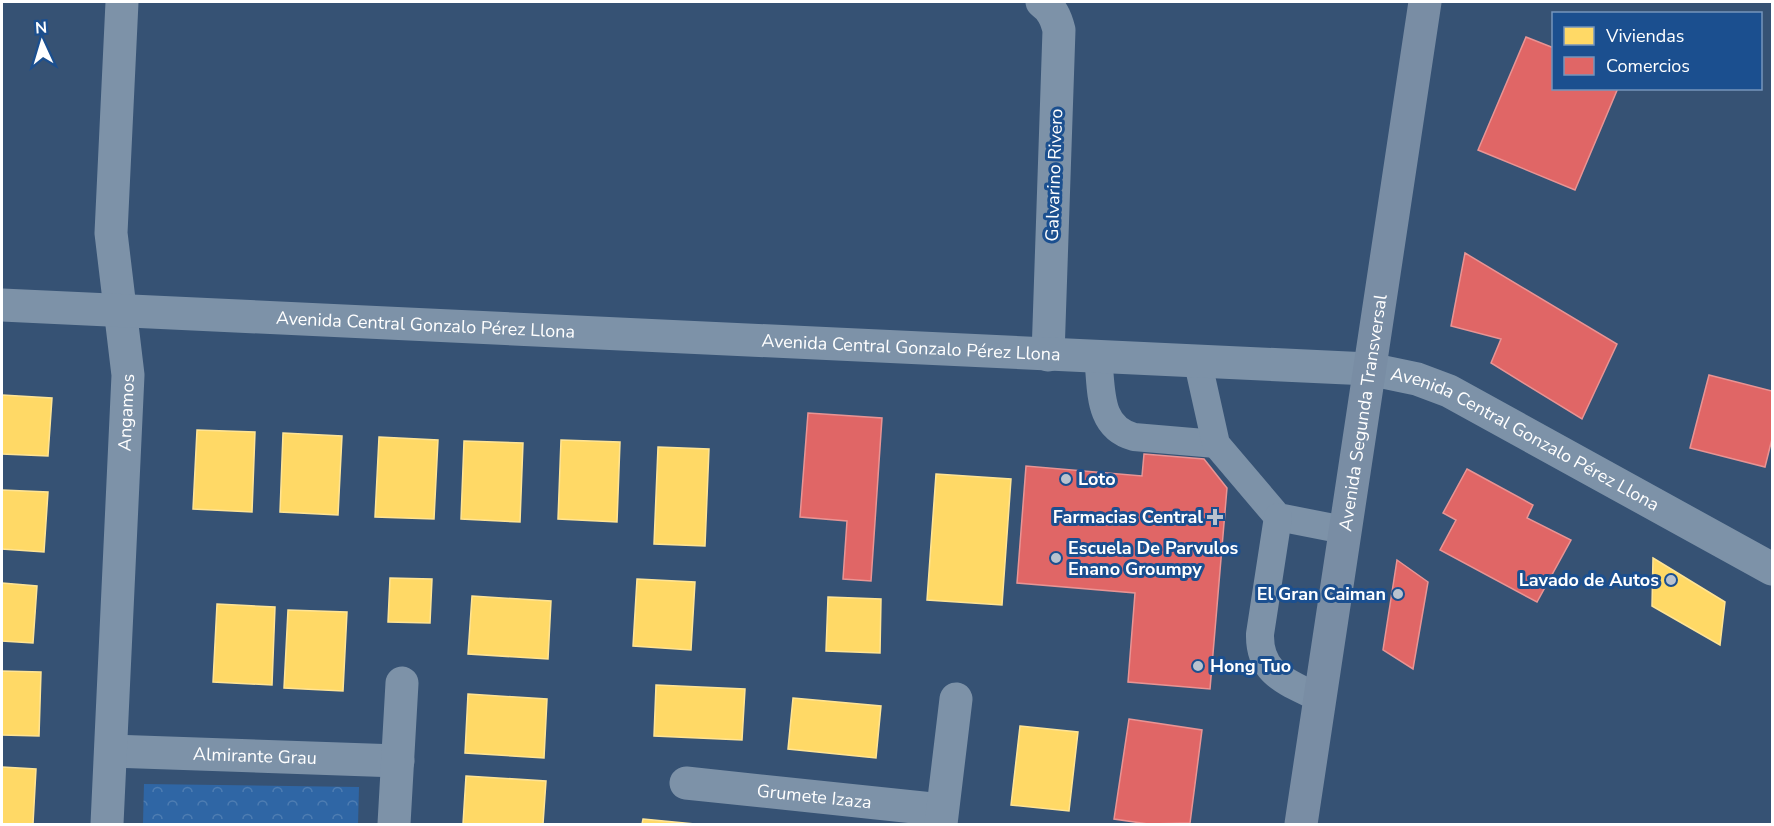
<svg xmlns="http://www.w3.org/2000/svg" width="1774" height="826" font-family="'Nunito Sans',sans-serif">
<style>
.park{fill:url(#park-crowns)}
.homes{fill:#ffd966;stroke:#ffe494;stroke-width:1.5}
.shops{fill:#e06666;stroke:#e99494;stroke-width:1.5}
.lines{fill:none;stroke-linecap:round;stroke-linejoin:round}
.service{stroke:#7d92a8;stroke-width:28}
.minor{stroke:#7d92a8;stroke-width:33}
.tertiary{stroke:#7d92a8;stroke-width:33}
.secondary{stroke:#798da4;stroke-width:33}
.poi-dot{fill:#b9c2ce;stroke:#1b4f8f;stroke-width:2}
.labels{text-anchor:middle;stroke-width:6;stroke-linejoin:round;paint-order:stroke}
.street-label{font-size:18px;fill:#fff;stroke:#1b4f8f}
.poi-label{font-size:18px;font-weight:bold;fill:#fff;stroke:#1b4f8f;text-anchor:start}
</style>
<defs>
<pattern id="park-crowns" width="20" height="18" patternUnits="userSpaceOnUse" patternTransform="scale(1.5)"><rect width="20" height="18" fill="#2f66a5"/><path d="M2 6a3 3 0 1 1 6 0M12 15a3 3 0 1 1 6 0" fill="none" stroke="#4e7db2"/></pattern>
</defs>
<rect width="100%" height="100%" fill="#365274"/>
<path class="park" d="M144 784 359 787 358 824H143Z"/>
<g class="homes">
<path d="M2 395 52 398 48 456 2 454Z"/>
<path d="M197 430 255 432 252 512 193 509Z"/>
<path d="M283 433 342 436 338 515 280 512Z"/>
<path d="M379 437 438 440 434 519 375 517Z"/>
<path d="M561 440 620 442 617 522 558 519Z"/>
<path d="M464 441 523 443 520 522 461 519Z"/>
<path d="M658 447 709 449 705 546 654 544Z"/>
<path d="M936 474 1011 479 1002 605 927 600Z"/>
<path d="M2 490 48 492 44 552 2 549Z"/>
<path d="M1653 558 1725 602 1720 645 1652 606Z"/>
<path d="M390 578 432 579 430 623 388 622Z"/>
<path d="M637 579 695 582 691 650 633 646Z"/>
<path d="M2 583 37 586 33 643 2 641Z"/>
<path d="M472 596 551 601 548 659 468 654Z"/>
<path d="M828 597 881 599 880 653 826 651Z"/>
<path d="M217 604 275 607 272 685 213 682Z"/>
<path d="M288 610 347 612 343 691 284 688Z"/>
<path d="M2 671 41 672 39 736 2 735Z"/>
<path d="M656 685 745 689 742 740 654 736Z"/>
<path d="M468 694 547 699 544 758 465 753Z"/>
<path d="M793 698 881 706 876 758 788 749Z"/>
<path d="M1020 726 1078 732 1069 811 1011 805Z"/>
<path d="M2 767 36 769 33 824H2Z"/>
<path d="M466 776 546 781 543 824H463Z"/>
<path d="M643 819 695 824H642Z"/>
</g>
<g class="shops">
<path d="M1526 37 1554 48V88H1618L1575 190 1478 150Z"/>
<path d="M1465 253 1617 344 1582 419 1491 363 1501 339 1451 326Z"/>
<path d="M1709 375 1772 391V439L1765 467 1690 448Z"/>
<path d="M808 413 882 418 871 581 843 579 847 521 800 517Z"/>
<path d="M1144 454 1204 459 1227 488 1210 689 1128 682 1135 593 1017 583 1026 466 1142 476Z"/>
<path d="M1467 469 1533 505 1527 518 1571 540 1537 602 1440 550 1456 520 1443 513Z"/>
<path d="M1397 560 1428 582 1413 669 1383 650Z"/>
<path d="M1129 719 1202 730 1190 823 1148 824 1114 819Z"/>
</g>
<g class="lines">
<g class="service">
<path d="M1098 357C1102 389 1097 427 1134 437L1216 444"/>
<path d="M1198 363 1216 444 1278 517 1344 530"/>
<path d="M1278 517 1260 634C1259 675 1288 682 1319 698"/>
</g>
<g class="minor">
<path d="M1042 2C1052 9 1056 18 1059 30L1048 355"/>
<path id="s1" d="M1369 369 1417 379 1449 391 1772 569"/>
<path id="s2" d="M111 751 398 761"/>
<path id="s3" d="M686 783 942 810"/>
<path id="s4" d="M107 824 128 375 111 233 122 2"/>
<path d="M394 824 402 683"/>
<path d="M941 824 956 699"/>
</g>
<path class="tertiary" id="s5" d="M2 305 1369 369"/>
<path class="secondary" id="s6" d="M1301 824 1425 2"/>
</g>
<g class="poi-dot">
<circle cx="1066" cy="479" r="6"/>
<path d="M1212 508h6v6h6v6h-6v6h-6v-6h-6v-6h6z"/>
<circle cx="1056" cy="558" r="6"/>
<circle cx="1671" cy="580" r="6"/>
<circle cx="1398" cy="594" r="6"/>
<circle cx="1198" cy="666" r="6"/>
</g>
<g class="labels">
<g class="street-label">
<text transform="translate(1054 175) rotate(-88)" y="6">Galvarino Rivero</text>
<text dy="6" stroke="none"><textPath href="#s5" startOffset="424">Avenida Central Gonzalo Pérez Llona</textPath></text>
<text dy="6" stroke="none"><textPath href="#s5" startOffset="910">Avenida Central Gonzalo Pérez Llona</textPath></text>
<text dy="6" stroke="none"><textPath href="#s4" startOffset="412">Angamos</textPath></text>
<text dy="6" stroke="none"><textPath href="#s6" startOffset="416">Avenida Segunda Transversal</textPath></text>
<text dy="6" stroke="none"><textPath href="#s1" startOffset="172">Avenida Central Gonzalo Pérez Llona</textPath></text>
<text dy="6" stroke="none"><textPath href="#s2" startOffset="144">Almirante Grau</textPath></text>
<text dy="6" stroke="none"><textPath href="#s3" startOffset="129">Grumete Izaza</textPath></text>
</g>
<g class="poi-label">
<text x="1078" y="485">Loto</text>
<text x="1203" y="523" text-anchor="end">Farmacias Central</text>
<text x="1068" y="554">Escuela De Parvulos<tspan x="1068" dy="21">Enano Groumpy</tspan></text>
<text x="1659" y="586" text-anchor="end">Lavado de Autos</text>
<text x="1386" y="600" text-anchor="end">El Gran Caiman</text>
<text x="1210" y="672">Hong Tuo</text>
</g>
</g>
<rect width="1774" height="826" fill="none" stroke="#ffffff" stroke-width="6"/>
<rect x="1552" y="12" width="210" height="78" fill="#1b4f8f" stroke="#7695bc" stroke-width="1.5"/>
<rect x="1564" y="27" width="30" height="18" fill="#ffd966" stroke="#7695bc" stroke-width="1.5"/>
<text x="1606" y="42" font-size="18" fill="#ffffff">Viviendas</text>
<rect x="1564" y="57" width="30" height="18" fill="#e06666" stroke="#7695bc" stroke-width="1.5"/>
<text x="1606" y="72" font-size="18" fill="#ffffff">Comercios</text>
<g transform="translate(42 42) rotate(356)" stroke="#1b4f8f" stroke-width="4.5" paint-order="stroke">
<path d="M0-4.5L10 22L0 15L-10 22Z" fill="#ffffff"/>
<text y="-9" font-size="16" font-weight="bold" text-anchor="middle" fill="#ffffff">N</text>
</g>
</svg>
